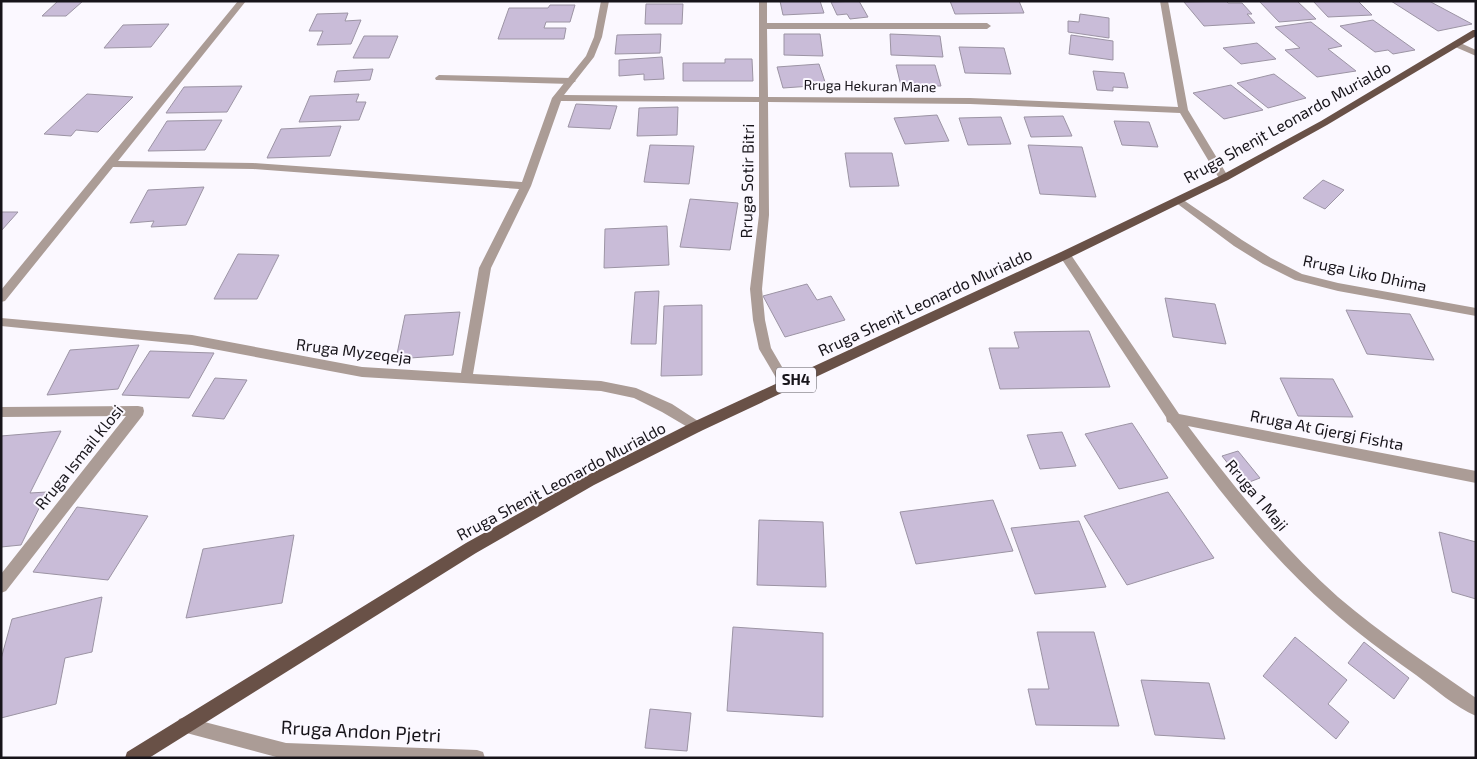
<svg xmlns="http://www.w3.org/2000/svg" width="1477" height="759" font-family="'Exo 2',sans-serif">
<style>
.building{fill:#c9bcd8;stroke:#9c94a4}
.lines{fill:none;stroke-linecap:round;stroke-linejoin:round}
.service{fill:#ab9c96;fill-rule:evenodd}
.minor{fill:#ab9c96;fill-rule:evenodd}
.primary{fill:#695147;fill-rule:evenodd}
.labels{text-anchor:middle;stroke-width:4;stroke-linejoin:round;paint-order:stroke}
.far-street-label{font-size:14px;fill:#17141a;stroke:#fbf8ff}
.shield{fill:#fbf8ff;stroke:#5b585f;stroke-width:1}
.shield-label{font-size:15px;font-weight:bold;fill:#17141a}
.street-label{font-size:16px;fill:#17141a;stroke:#fbf8ff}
.near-street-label{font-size:19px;fill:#17141a;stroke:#fbf8ff}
</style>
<rect width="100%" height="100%" fill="#fbf8ff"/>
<g class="building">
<path d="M58 1H83L66 16H42Z"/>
<path d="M780 1H820L824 13 783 15Z"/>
<path d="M859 1 868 17 850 19 847 14 837 15 831 2Z"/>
<path d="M950 1H1019L1024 13 955 14Z"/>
<path d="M1226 1 1228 3H1242L1252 14H1247L1255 23 1204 26 1184 2Z"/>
<path d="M1259 1H1297L1316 19 1279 22Z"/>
<path d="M1313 1H1358L1372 15 1328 17Z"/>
<path d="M1391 1H1429L1472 24 1438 31Z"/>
<path d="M646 4H683L682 24H645Z"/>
<path d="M550 5H575L570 22H546L544 28H566L564 39H498L509 8H548Z"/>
<path d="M348 13 345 21 361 20 351 44 317 45 323 31H309L317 14Z"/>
<path d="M1080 14 1109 18V38L1068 32V21L1079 22Z"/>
<path d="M1373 20 1415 50 1393 54 1388 50 1375 52 1340 26Z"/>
<path d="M1311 22 1342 46 1328 49 1356 71 1317 77 1285 50 1300 48 1275 27Z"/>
<path d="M169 24 151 47 104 48 123 25Z"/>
<path d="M661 34 660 53 615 54 617 35Z"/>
<path d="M784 34H820L823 56 784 55Z"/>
<path d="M890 34 940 36 943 57 891 55Z"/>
<path d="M1071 35 1113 41V60L1069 54Z"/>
<path d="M364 36H398L389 58H353Z"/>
<path d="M1257 43 1276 59 1241 64 1223 48Z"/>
<path d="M959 47 1004 48 1011 74 965 73Z"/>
<path d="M662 57 664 79 644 80V74L619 76V60Z"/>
<path d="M725 59H752L753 81H683V63H725Z"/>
<path d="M819 64 826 85 783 88 777 67Z"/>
<path d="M896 65H935L941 86H901Z"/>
<path d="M373 69 370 80 334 82 337 71Z"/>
<path d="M1093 71 1124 73 1128 88 1113 87V91L1097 90Z"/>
<path d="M1274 74 1306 98 1268 108 1237 83Z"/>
<path d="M1231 85 1263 110 1224 119 1193 93Z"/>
<path d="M242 86 227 112 166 113 184 87Z"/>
<path d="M87 94 133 97 98 132 76 130 71 136 44 134Z"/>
<path d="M359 94 356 102H366L359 120 299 122 310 96Z"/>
<path d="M576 104 617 106 610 129 568 127Z"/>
<path d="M678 107 677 135 637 136 639 108Z"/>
<path d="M937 115 949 141 905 144 894 118Z"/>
<path d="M1063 116 1072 136 1031 137 1024 117Z"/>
<path d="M1001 117 1011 144 968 145 959 118Z"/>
<path d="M222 120 205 150 148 151 167 121Z"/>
<path d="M1114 121 1149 122 1158 147 1122 145Z"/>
<path d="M341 126 330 156 267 158 281 129Z"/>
<path d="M650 145 694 146 689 184 644 182Z"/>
<path d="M1028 145 1082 147 1096 197 1040 194Z"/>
<path d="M845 153H892L899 186 850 187Z"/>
<path d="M1323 180 1344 190 1325 209 1303 198Z"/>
<path d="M204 187 186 225 151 227 154 221 130 223 148 190Z"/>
<path d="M690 199 738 203 730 250 680 247Z"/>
<path d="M1 212H18L1 231Z"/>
<path d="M667 226 669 265 604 268 605 229Z"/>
<path d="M238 254 279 255 257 299H214Z"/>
<path d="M807 284 817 300 831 296 845 320 785 337 763 296Z"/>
<path d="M659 291 656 344H631L635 292Z"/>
<path d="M1165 298 1215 304 1226 344 1173 337Z"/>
<path d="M702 305V375L661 376 664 306Z"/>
<path d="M1346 310 1410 314 1434 360 1367 354Z"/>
<path d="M460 312 453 355 396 359 405 315Z"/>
<path d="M1089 331 1110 387 1000 389 989 348H1019L1014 332Z"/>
<path d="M139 345 118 389 47 395 70 350Z"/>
<path d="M150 351 214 353 189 398 122 395Z"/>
<path d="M215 378 247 380 224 419 192 416Z"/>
<path d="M1280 378 1333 379 1353 417 1298 416Z"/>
<path d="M1132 423 1168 478 1119 489 1085 434Z"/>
<path d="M61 431 30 493 47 492 21 545 1 547V436Z"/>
<path d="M1062 432 1076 466 1040 469 1027 435Z"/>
<path d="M1238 451 1260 478 1244 484 1222 456Z"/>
<path d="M1168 492 1214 558 1127 585 1084 516Z"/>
<path d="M993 500 1013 551 916 564 900 512Z"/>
<path d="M77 507 148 516 108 580 33 572Z"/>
<path d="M759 520 823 522 826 587 757 585Z"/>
<path d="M1079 521 1106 587 1035 594 1011 528Z"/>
<path d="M1439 532 1476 542V599L1452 592Z"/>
<path d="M294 535 282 603 186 618 203 549Z"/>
<path d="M102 597 92 652 65 658 56 704 1 718V659L12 619Z"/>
<path d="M733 627 823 633V717L727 711Z"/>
<path d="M1037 632H1094L1119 726 1036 725 1028 689H1049Z"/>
<path d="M1295 637 1347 680 1328 704 1349 722 1336 739 1263 676Z"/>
<path d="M1364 642 1409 678 1394 699 1348 663Z"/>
<path d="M1141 680 1209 683 1225 739 1155 735Z"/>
<path d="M650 709 691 713 687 751 645 748Z"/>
</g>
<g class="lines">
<path class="service" d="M439 75 571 78 576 81 571 84 436 80 435 78Z"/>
<g class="minor">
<path d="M238 1H246L118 161 253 163 522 182 552 98 586 56 594 37 601 1H609L602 37 594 57 564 95 759 97V1H767V23H987L991 26 987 29H767L768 97 970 98 1178 107 1160 1H1168L1188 110 1229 178 1224 181 1220 180 1180 113 970 104 768 102 769 215 762 289 765 320 771 348 792 384 790 388H782L759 349 753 320 750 289 759 215V102L561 101 531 186 491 268 473 374 601 381 636 388 672 404 701 423 703 427 701 431 696 432 662 412 634 398 601 391 362 377 192 345 1 326V318L192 335 362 367 461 373 479 268 519 189 253 169 113 167 5 301 1 302V290Z"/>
<path d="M1456 41 1476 50V56L1453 46 1452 44Z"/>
<path d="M1179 197 1242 240 1271 258 1302 274 1338 283 1476 308V316L1338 291 1295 280 1263 264 1234 246 1175 202 1174 200Z"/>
<path d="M1065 251 1069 252 1179 414 1476 471V483L1188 426C1234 487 1281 546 1338 597 1381 634 1429 665 1476 698V716C1455 707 1435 689 1416 675 1386 654 1356 632 1329 608 1268 554 1217 489 1170 423L1167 422 1166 417 1061 258 1059 255Z"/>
<path d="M138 406 143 407 144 411 143 415 6 591 1 593V574L126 416 1 417V407Z"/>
<path d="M185 717 286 743 477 750 483 752 485 758H280L179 731 177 725 179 719Z"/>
</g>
<path class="primary" d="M1473 30H1476V36L1327 125 1228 180 1069 258 701 431 594 485 476 553 149 758H125L127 752 466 543 584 477 691 423 1061 252 1220 176 1321 121Z"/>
</g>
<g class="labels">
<g class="far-street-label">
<text transform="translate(870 86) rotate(1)" y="5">Rruga Hekuran Mane</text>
</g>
<rect class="shield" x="776" y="367.5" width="40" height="25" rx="4"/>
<g class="shield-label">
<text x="796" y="385">SH4</text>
</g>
<g class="street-label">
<text transform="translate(1287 122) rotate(-29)" y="6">Rruga Shenjt Leonardo Murialdo</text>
<text transform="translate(747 181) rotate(-89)" y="6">Rruga Sotir Bitri</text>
<text transform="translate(1365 273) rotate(12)" y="6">Rruga Liko Dhima</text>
<text transform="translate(925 302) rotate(-25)" y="6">Rruga Shenjt Leonardo Murialdo</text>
<text transform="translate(354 351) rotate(7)" y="6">Rruga Myzeqeja</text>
<text transform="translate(1327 430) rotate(11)" y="6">Rruga At Gjergj Fishta</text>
<text transform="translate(79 457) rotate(-51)" y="6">Rruga Ismail Klosi</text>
<text transform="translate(561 481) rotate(-28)" y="6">Rruga Shenjt Leonardo Murialdo</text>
<text transform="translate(1257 495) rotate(50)" y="6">Rruga 1 Maji</text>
</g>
<g class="near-street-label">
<text transform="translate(361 731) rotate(3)" y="7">Rruga Andon Pjetri</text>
</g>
</g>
<rect width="1477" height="759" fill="none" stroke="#17141a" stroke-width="5"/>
</svg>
